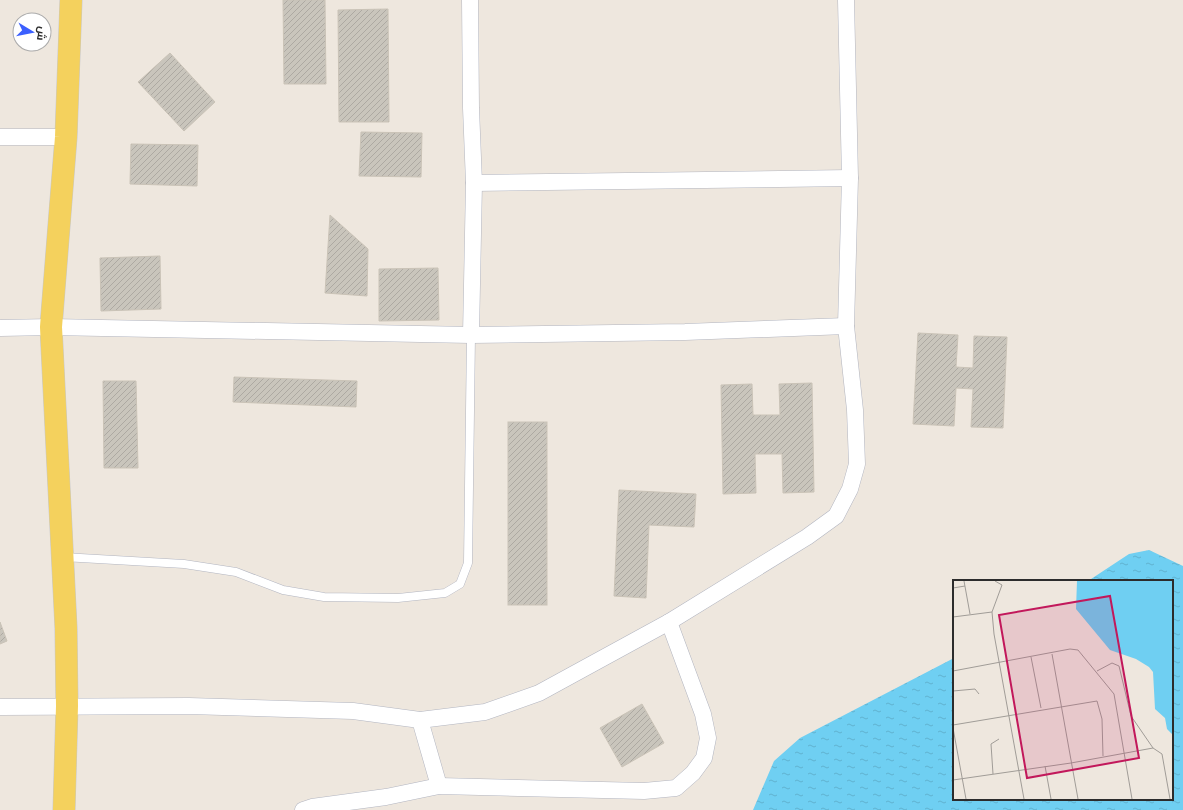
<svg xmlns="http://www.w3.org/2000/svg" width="1183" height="810" font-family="Arial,Cairo,sans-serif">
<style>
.water{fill:url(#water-ripples)}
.building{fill:url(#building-hatch);stroke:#cac3b7}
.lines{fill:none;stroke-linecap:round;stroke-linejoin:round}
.service-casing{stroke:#b2b5c0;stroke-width:9}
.minor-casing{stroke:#b2b5c0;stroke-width:17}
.primary-casing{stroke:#c8c8c8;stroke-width:23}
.service{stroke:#fff;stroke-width:8}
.minor{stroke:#fff;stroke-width:16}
.primary{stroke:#f4d15d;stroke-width:22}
.inset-road{fill:none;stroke:#a09c97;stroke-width:1}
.view{fill:#c2185b;fill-opacity:0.15;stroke:#c2185b;stroke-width:2}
.inset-edge{fill:none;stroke:#2c2c2c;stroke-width:2}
</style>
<defs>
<pattern id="water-ripples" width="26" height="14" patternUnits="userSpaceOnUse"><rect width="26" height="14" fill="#6fcff2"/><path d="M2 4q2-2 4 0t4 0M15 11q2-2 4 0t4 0" fill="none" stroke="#60b2d0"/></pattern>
<pattern id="building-hatch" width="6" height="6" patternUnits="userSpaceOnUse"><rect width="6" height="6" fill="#c9c5bc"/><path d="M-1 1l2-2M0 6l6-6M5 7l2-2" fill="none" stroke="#ada9a2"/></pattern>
</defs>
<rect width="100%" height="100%" fill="#eee7de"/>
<path class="water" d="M1149 550 1183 566V810H753L774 761 800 738 954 658V799H1172V581H1088L1129 554Z"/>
<g class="building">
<path d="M283 0H325L326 84H284Z"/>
<path d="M388 9 389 122H339L338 10Z"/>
<path d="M170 53 215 102 184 131 138 82Z"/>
<path d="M361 132 422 133 421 177 359 176Z"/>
<path d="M131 144 198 145 197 186 130 184Z"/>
<path d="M330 215 368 249 367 296 325 293Z"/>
<path d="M160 256 161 309 101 311 100 258Z"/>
<path d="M438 268 439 320 379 321V269Z"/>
<path d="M918 333 958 335 956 367 973 368 974 336 1007 337 1003 428 971 427 973 389 956 388 954 426 913 424Z"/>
<path d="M234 377 357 381 356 407 233 402Z"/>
<path d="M103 381H136L138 468H104Z"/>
<path d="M812 383 814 492 783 493 782 454H755L756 493 723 494 721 385 752 384 753 415H780L779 384Z"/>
<rect x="508" y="422" width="39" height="183"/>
<path d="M619 490 696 494 694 527 649 525 646 598 614 596Z"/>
<path d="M0 622 7 641 0 644Z"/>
<path d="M642 704 664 743 622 767 600 728Z"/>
</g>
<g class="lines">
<g class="service-casing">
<path id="service" d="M63 557 184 564 236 572 283 590 324 597 398 598 445 593 460 584 468 563 471 335"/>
</g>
<g class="minor-casing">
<g id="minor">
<path d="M470 0 471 108 474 183 471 335"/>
<path d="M0 137H66"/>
<path d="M474 183 850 178"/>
<path d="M0 328 51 327 471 335 685 332 846 326"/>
<path d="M0 707 189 706 353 711 420 720 485 712 539 693 669 622 807 537 836 516 850 489 857 464 855 410 846 326 850 178 846 0"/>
<path d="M420 720 439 786"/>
<path d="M303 810 312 807 386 797 439 786 644 791 676 788 693 773 704 758 708 738 703 714 669 622"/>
</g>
</g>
<g class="primary-casing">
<path id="primary" d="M64 810 67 706 66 628 51 327 66 137 71 0"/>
</g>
<use href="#service" class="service"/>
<use href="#minor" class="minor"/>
<use href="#primary" class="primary"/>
</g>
<g transform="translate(953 580)">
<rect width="220" height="220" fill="#eee7de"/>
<path d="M124 1H220V155L214 149 212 138 202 129 200 92 196 87 183 79 157 70 123 29Z" fill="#6fcff2"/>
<path class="inset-road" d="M11 1 17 34M42 1 49 5 39 32 41 54 71 219M0 8 12 6M0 37 39 32M99 74 125 219M78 77 88 128M0 91 117 69 125 70 161 114 179 219M144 91 159 83 166 86 178 136 200 168M0 111 22 109 26 114M0 145 144 121 149 139 150 176M0 148 13 219M92 186 98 219M40 194 38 164 46 159M0 200 118 183 200 168 209 174 217 219"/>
<path class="view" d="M157 16 186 178 74 198 46 35Z"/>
<rect width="220" height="220" class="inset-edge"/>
</g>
<g transform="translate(32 32) rotate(100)"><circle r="19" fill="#ffffff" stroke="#ababab"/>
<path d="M0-3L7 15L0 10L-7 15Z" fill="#3b5ffe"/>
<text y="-6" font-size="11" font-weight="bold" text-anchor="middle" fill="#2c2c2c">ش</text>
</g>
</svg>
